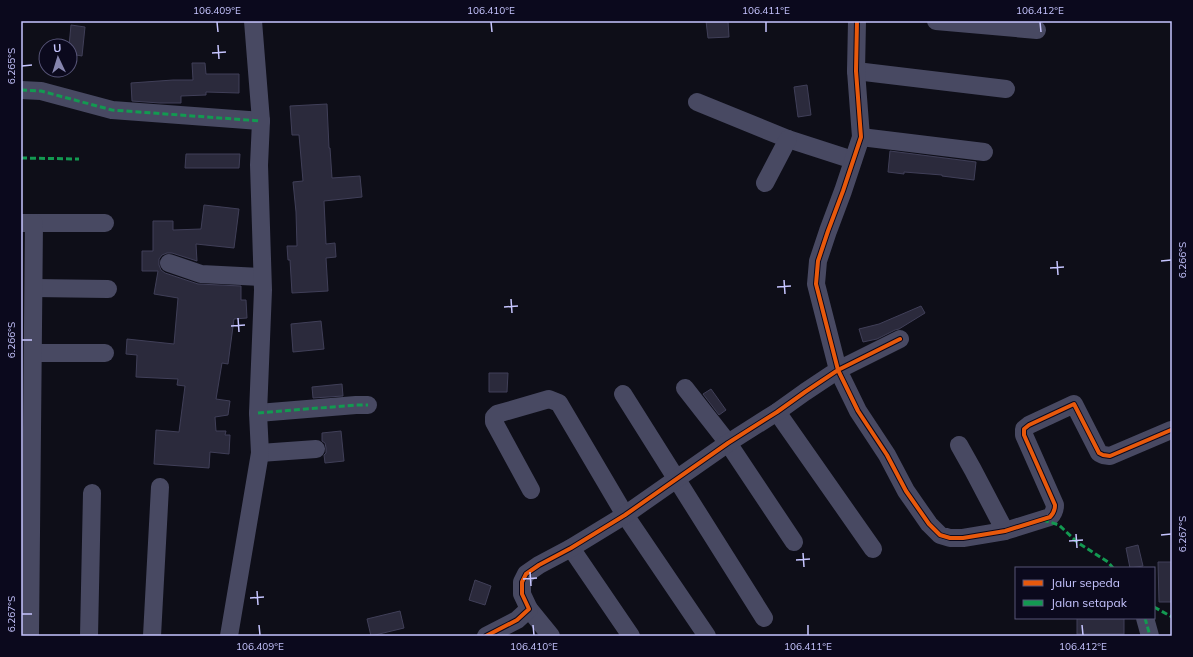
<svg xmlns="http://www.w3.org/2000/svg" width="1193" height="657" font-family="Mulish,sans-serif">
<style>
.building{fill:#2b2a3c;stroke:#403f58}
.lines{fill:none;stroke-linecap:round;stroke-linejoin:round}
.street{stroke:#484962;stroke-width:18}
.quiet{stroke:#139951;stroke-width:3;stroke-dasharray:6 3;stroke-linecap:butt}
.cycleway-casing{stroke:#0b091d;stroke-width:6}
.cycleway{stroke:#e8590c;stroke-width:4}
.ticks{fill:none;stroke:#c6c5ff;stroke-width:1.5}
.neatline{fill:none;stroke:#c6c5ff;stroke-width:1.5}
.ticks-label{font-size:10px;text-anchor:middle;fill:#c6c5ff}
</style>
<rect width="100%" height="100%" fill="#0e0e18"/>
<g class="building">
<path d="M706 21H728L729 37 708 38Z"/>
<path d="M71 25 85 27 82 56 70 54V46H69Z"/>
<path d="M192 63H205L206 74H239V93L206 92V95L181 96V103H160L132 101 131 83 173 80H193Z"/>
<path d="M807 85 811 115 798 117 794 87Z"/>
<path d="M327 104 329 148H330L332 178 360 176 362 197 324 201 326 244 335 243 336 257 326 258 328 291 292 293 290 260H288L287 246H297L296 212 293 182 303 181 299 135H292L290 106Z"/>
<path d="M890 151 976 162 974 180 942 176V175L904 172V174L888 172Z"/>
<path d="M186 154H240L239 168H185Z"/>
<path d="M204 205 239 209 234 248 196 244 197 261 172 253H167L162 255 159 259V265L161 270 165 273 198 284 241 286V300H246L247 318 234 319 228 364 222 363 216 399 230 401 228 415 215 417 216 431H226L225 435H230L229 454 210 452 209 468 154 464 156 430 179 432 185 386 177 385 178 379 136 377 137 355 126 354 127 339 174 344 178 298 154 294 158 271H142V251H153V221H173V230L201 229Z"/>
<path d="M921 306 925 313 899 329 895 330 877 339 863 342 859 329 879 324Z"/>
<path d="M321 321 324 349 293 352 291 324Z"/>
<path d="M489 373H508L507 392H489Z"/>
<path d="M342 384 343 396 313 398 312 387Z"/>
<path d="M711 389 726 410 719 415 703 394Z"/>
<path d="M341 431 344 461 325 463 324 455 326 453V448L325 443 322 441V433Z"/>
<path d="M1138 545 1143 566 1130 568 1126 548Z"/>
<path d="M1158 562H1172V602H1159Z"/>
<path d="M475 580 491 586 485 605 469 600Z"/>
<path d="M400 611 404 628 371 636 367 619Z"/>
<rect x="1077" y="618" width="47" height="16"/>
</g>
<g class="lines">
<g class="street">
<path d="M936 21 1037 30"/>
<path d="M856 71 1006 89"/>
<path d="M21 90 41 91 112 110 261 121"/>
<path d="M697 102 788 139 853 160"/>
<path d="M861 137 984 152"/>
<path d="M765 183 788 139"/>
<path d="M21 223H105"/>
<path d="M169 263 201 274 262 277"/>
<path d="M34 288 108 289"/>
<path d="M900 339 838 370 858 411 887 455 906 491 929 524 940 535 950 538H963L1005 531 1050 517C1054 513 1055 510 1055 505L1024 435V429L1029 425 1074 404 1099 453 1103 455 1110 456 1171 430"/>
<path d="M33 353H105"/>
<path d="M685 388 728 443 794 542"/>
<path d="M623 394 764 618"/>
<path d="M777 412 873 549"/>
<path d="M258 413 356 405H368"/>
<path d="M959 445 973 470 1005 531"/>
<path d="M260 453 316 449"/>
<path d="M531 490 494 422V417L497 414 549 399 559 403 625 515 707 636"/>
<path d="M571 548 631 636"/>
<path d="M529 609 551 636"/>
<path d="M1145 618 1150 636"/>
<path d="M30 636 34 223"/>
<path d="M89 636 92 493"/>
<path d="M152 636 160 487"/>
<path d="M229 636 260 453 258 413 263 290 259 165 261 121 253 21"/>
<path d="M486 636 517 620 529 609 522 594V582L526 574 539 565 571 548 625 515 728 443 777 412 805 392 838 370 816 284 818 261 828 231 843 191 861 137 856 71 857 21"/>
</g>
<g class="quiet">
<path d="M21 90 41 91 112 110 261 121"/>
<path d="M21 158 79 159"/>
<path d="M258 413 356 405H368"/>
<path d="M1043 520 1059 525 1077 542 1108 562 1113 568"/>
<path d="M1154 607 1172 617"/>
<path d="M1145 618 1150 636"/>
</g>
<g class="cycleway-casing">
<g id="cycleway">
<path d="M900 339 838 370 858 411 887 455 906 491 929 524 940 535 950 538H963L1005 531 1050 517C1054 513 1055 510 1055 505L1024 435V429L1029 425 1074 404 1099 453 1103 455 1110 456 1171 430"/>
<path d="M486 636 517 620 529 609 522 594V582L526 574 539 565 571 548 625 515 728 443 777 412 805 392 838 370 816 284 818 261 828 231 843 191 861 137 856 71 857 21"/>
</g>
</g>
<use href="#cycleway" class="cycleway"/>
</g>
<path class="ticks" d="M217 22 218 32M491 22 492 32M766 22V32M1040 22 1041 32M218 45 219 59M212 53 226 52M22 66 32 65M1057 261 1058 275M1161 261 1171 260M1050 268 1064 267M784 280 785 294M777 287 791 286M511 299 512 313M504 307 518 306M238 318 239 332M231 326 245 325M22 340H32M1076 534 1077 548M1161 535 1171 534M1069 541 1083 540M803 553 804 567M796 560 810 559M530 572 531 586M523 579 537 578M257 591 258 605M250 598 264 597M22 614H32M259 625 260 635M533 625 534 635M808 625V635M1082 625 1083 635"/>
<rect width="1193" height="657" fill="none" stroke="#0b091d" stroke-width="44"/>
<rect x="1015" y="567" width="140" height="52" fill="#0b091d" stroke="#565477"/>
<rect x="1023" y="580" width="20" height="6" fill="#e8590c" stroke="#565477"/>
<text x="1051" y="587" font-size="12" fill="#c6c5ff">Jalur sepeda</text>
<rect x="1023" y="600" width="20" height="6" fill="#139951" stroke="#565477"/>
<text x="1051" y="607" font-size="12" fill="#c6c5ff">Jalan setapak</text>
<g transform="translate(58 58) rotate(356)"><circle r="19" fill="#0b091d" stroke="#565477"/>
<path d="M0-3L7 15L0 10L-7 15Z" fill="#8685ae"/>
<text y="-6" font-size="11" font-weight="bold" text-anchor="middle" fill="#c6c5ff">U</text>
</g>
<rect x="22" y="22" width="1149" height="613" class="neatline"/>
<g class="ticks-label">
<text x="217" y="14">106.409°E</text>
<text x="491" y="14">106.410°E</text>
<text x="766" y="14">106.411°E</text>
<text x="1040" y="14">106.412°E</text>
<text transform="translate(11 66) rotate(-90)" y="4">6.265°S</text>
<text transform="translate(1182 260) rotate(-90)" y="4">6.266°S</text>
<text transform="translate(11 340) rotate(-90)" y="4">6.266°S</text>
<text transform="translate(1182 534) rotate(-90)" y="4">6.267°S</text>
<text transform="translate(11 614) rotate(-90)" y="4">6.267°S</text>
<text x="260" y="650">106.409°E</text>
<text x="534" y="650">106.410°E</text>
<text x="808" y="650">106.411°E</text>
<text x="1083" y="650">106.412°E</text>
</g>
</svg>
